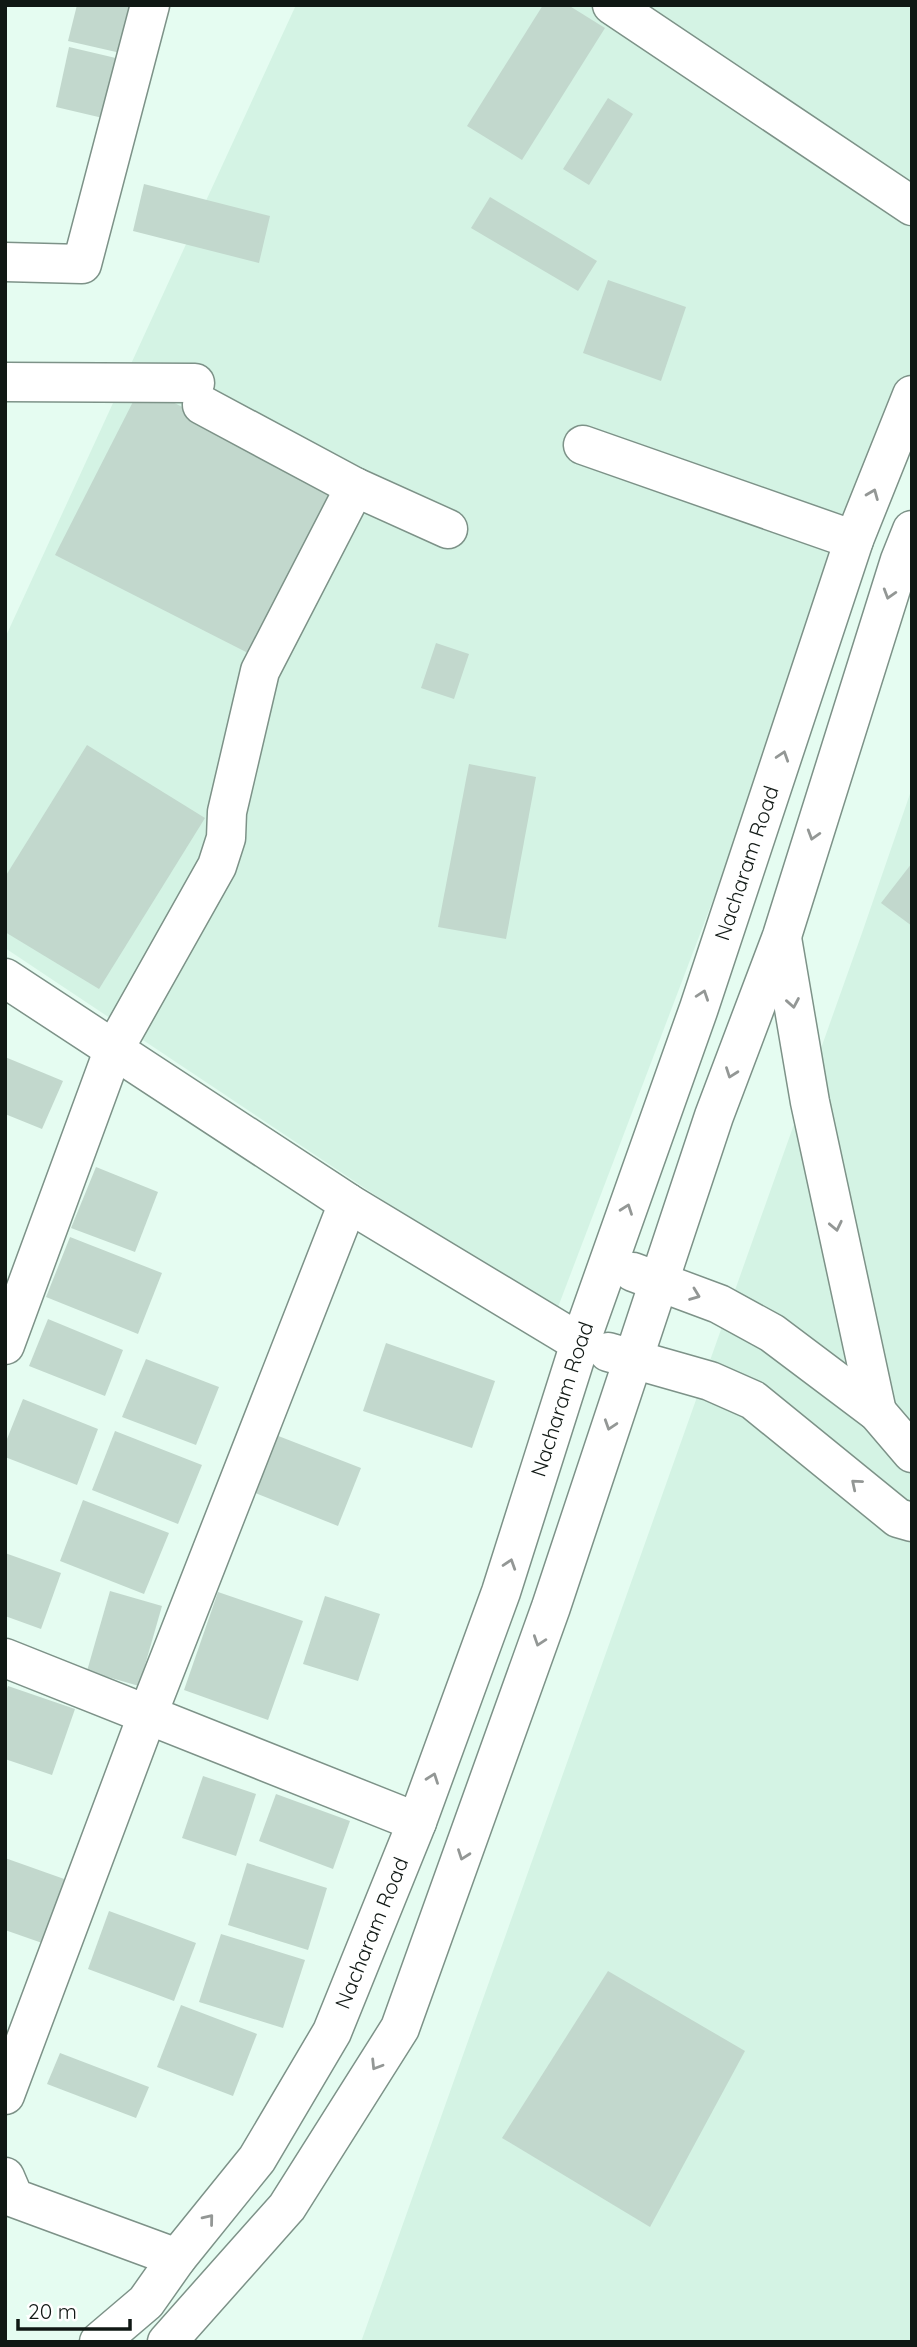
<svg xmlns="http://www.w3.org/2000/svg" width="917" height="2347" font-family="Quicksand,sans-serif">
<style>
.built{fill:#d4f3e4}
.building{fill:#c2d8cd}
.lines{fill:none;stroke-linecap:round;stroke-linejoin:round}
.minor-casing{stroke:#7d9288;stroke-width:41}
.major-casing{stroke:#7d9288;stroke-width:41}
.minor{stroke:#fff;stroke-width:38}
.major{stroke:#fff;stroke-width:38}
.oneway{stroke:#939795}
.labels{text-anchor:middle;stroke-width:5;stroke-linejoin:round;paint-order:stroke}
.street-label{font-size:21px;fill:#101814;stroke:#fff}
</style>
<rect width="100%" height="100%" fill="#e5fcf1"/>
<g class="built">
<path d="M296 5H912V377L555 1315 5 948V638Z"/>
<path d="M912 788V2342H361L862 933Z"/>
</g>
<g class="building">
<path d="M77 5H136L125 54 68 41Z"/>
<path d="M543 5H568L605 28 522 160 467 126Z"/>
<path d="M69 47 120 59 107 119 56 107Z"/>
<path d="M608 98 633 114 589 185 563 169Z"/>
<path d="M144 184 270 216 259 263 133 231Z"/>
<path d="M490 197 597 261 578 291 471 228Z"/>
<path d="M608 280 686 307 661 381 583 353Z"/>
<path d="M141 386 334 484 248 653 55 555Z"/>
<path d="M436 643 469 654 454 699 421 688Z"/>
<path d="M87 745 205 818 99 989 5 932V877Z"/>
<path d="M469 764 536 777 506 939 438 927Z"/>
<path d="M912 863V926L881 903Z"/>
<path d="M5 1057 63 1081 42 1129 5 1114Z"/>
<path d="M96 1167 158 1192 135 1252 71 1228Z"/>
<path d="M70 1237 162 1273 138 1334 46 1297Z"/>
<path d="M48 1319 123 1350 105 1396 29 1366Z"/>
<path d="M386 1343 495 1381 472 1448 363 1411Z"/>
<path d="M146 1359 219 1387 196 1445 122 1417Z"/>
<path d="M23 1399 98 1429 77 1485 5 1457V1444Z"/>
<path d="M115 1431 202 1465 178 1524 92 1490Z"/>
<path d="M268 1432 361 1468 338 1526 245 1489Z"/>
<path d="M83 1500 169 1533 144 1594 60 1561Z"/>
<path d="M5 1553 61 1573 41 1629 5 1616Z"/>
<path d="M110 1591 162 1606 139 1686 87 1671Z"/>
<path d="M218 1592 303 1621 268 1720 184 1690Z"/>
<path d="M325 1596 380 1614 358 1681 303 1664Z"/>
<path d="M8 1686 75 1709 52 1775 5 1759V1694Z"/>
<path d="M203 1776 256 1794 236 1856 182 1838Z"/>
<path d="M276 1794 350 1821 333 1869 259 1841Z"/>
<path d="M5 1858 67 1880 45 1944 5 1930Z"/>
<path d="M247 1863 327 1888 308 1950 228 1925Z"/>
<path d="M109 1911 196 1943 174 2001 88 1969Z"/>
<path d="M221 1934 305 1960 283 2028 199 2002Z"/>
<path d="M608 1971 745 2051 650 2227 502 2138Z"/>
<path d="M181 2005 257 2034 233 2096 157 2067Z"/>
<path d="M60 2053 149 2087 136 2118 47 2084Z"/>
</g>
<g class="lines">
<g class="minor-casing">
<g id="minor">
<path d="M612 5 912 206"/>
<path d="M5 262 82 264 150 5"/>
<path d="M5 382 195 383"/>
<path d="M202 405 355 487"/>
<path d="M583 445 854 540"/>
<path d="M5 978 348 1203 580 1343"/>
<path d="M5 1345 113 1051 217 866 226 838 227 812 260 671 355 487 448 529"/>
<path d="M5 1658 417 1822"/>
<path d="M5 2095 147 1716 348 1203"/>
<path d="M5 2177 14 2198 177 2258"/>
</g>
</g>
<g class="major-casing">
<g id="major">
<path d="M782 938 810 1102 877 1412"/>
<path d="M633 1272 719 1304 772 1333 877 1412 912 1453"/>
<path d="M608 1352 710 1381 753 1400 898 1518 912 1522"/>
<path id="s1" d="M99 2342 146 2302 177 2258 257 2159 332 2032 417 1822 501 1592 580 1343 699 1008 854 540 912 395"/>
<path d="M167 2342 287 2207 400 2028 551 1607 714 1116 782 936 900 560 912 530"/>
</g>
</g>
<use href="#minor" class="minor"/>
<use href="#major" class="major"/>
</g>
<defs><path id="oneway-chevron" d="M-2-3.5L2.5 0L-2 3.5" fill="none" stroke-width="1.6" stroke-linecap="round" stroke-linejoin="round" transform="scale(1.75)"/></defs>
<g class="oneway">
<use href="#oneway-chevron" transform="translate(873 494) rotate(-68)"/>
<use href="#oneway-chevron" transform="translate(889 594) rotate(107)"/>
<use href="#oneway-chevron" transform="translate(783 756) rotate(-72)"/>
<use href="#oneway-chevron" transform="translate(813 835) rotate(107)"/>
<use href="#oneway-chevron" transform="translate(703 995) rotate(-71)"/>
<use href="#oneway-chevron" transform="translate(793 1003) rotate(80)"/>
<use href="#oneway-chevron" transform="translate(731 1073) rotate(110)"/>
<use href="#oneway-chevron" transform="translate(627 1209) rotate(-70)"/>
<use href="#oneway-chevron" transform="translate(836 1226) rotate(78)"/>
<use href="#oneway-chevron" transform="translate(695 1295) rotate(21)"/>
<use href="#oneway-chevron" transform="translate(610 1425) rotate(108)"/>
<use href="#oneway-chevron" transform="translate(856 1484) rotate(-140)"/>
<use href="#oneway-chevron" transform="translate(510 1564) rotate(-72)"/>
<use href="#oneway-chevron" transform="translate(539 1641) rotate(109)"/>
<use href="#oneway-chevron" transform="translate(433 1778) rotate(-70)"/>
<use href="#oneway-chevron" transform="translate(463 1855) rotate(110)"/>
<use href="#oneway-chevron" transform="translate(376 2065) rotate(122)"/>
<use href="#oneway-chevron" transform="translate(209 2219) rotate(-51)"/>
</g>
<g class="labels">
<g class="street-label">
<text dy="7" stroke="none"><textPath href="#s1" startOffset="1631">Nacharam Road</textPath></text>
<text dy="7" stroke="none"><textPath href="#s1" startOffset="1064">Nacharam Road</textPath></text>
<text dy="7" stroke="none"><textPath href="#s1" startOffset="497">Nacharam Road</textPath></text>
</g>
</g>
<rect width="917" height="2347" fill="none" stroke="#101814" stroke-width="14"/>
<path d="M18 2319v10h112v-10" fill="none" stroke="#101814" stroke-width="3.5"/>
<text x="28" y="2319" font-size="21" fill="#101814" stroke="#ffffff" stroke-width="5" paint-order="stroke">20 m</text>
</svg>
